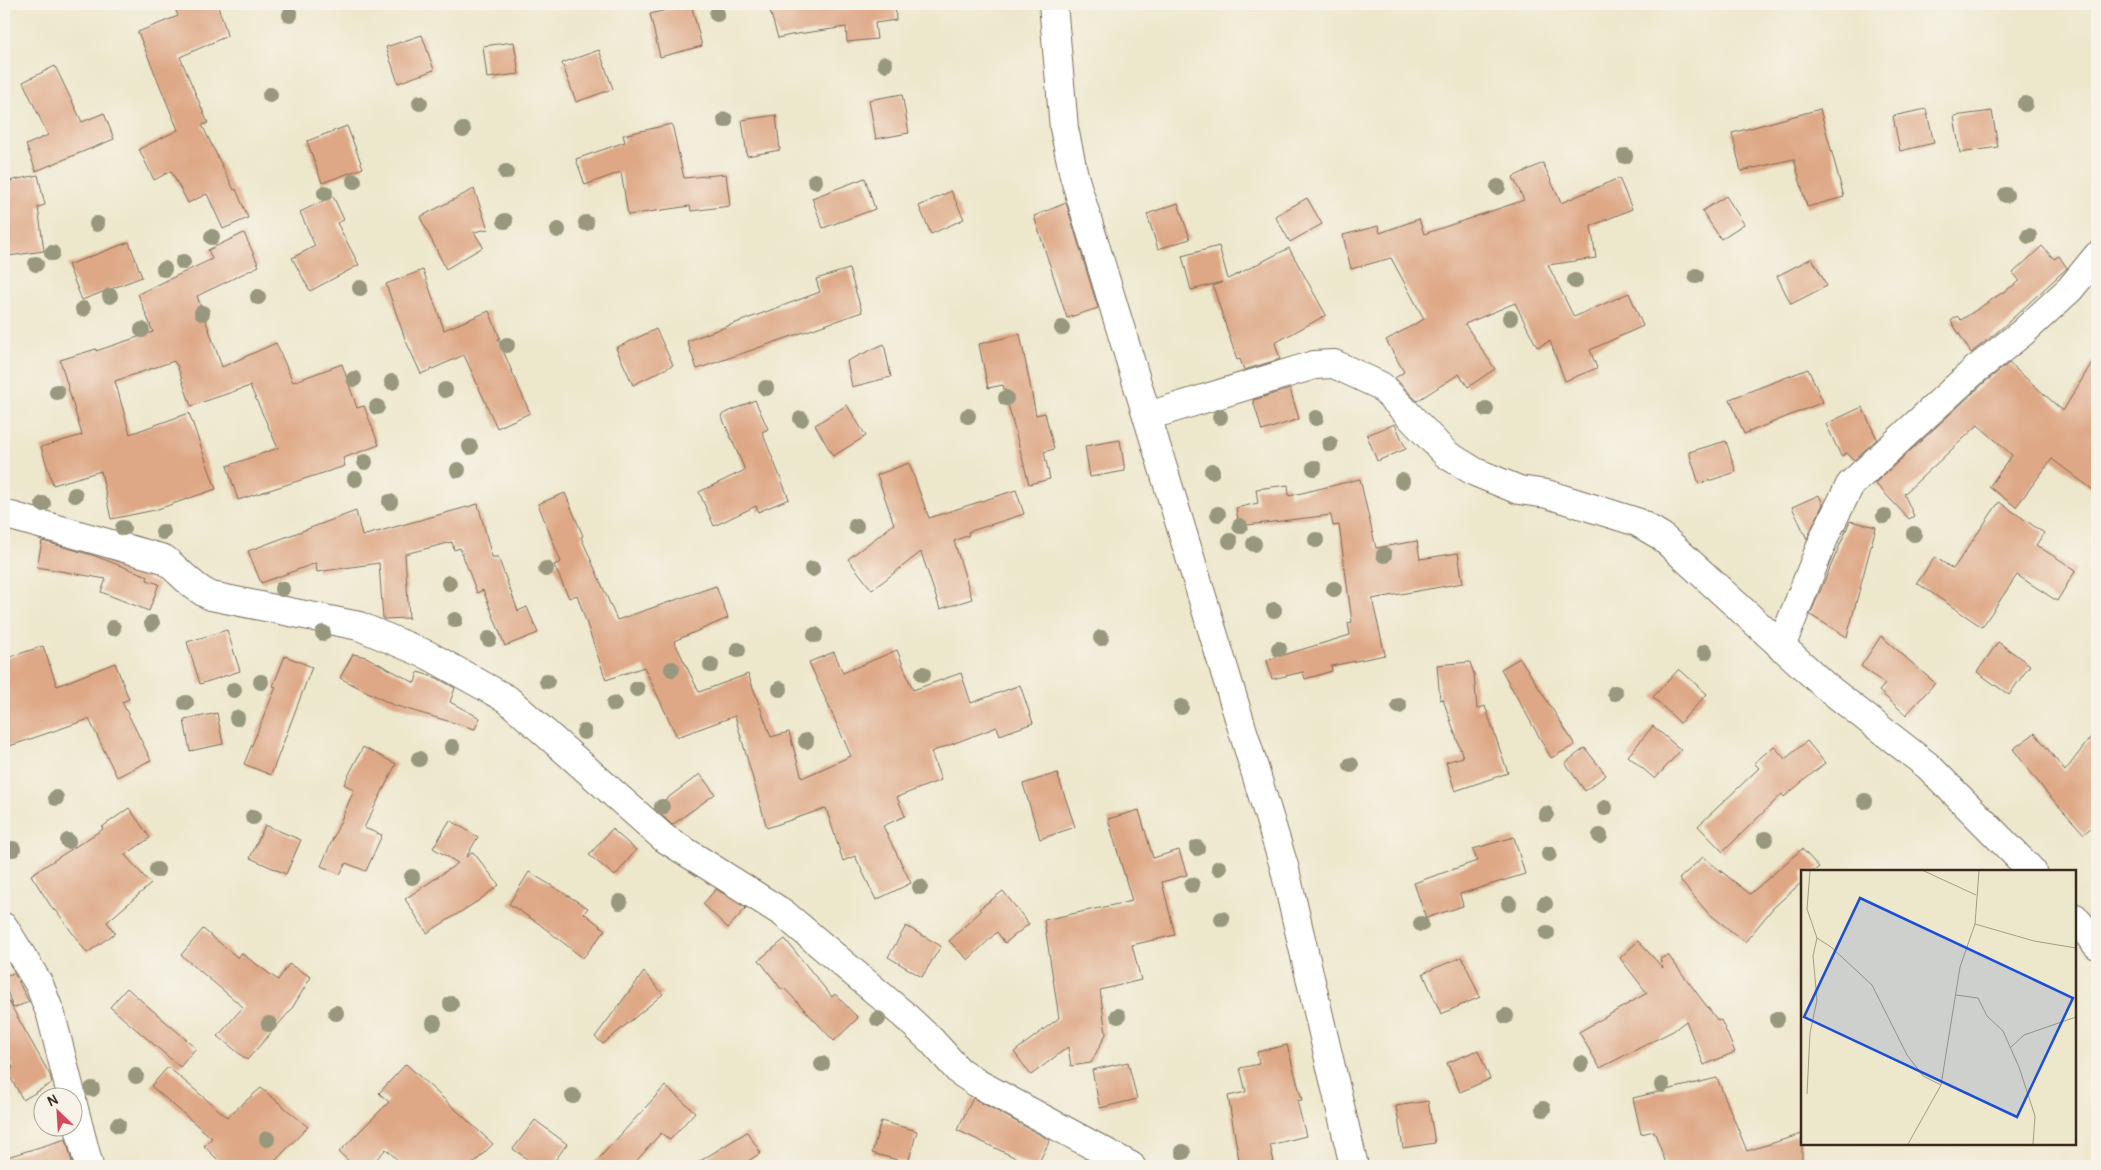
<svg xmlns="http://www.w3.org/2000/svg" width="2101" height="1170" font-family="Pangolin,sans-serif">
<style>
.building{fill:#dea886}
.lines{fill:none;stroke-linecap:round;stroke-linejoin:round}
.street-casing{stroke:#796c5b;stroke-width:30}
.street{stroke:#fff;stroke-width:28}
.tree{fill:#97987d}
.inset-road{fill:none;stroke:#a69b86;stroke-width:1}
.view{fill:#1d4ed8;fill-opacity:0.15;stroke:#1d4ed8;stroke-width:2.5}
.inset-edge{fill:none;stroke:#3b2a1e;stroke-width:2.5}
</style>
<rect width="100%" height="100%" fill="#f7f3e8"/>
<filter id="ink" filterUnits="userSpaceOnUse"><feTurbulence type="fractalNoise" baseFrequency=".02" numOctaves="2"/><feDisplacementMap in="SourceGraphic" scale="10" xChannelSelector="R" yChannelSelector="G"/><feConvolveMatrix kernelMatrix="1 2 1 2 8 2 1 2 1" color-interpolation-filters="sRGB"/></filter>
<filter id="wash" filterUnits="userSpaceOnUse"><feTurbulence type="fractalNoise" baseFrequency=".0096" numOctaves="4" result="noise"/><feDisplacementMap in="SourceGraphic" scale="20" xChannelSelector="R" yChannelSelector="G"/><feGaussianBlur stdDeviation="1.12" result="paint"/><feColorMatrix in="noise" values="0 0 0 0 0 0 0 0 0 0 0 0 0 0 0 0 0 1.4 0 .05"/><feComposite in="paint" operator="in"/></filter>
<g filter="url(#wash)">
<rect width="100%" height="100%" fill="#ede7cc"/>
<g id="blocks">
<g class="building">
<path d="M173 4H217L225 27 227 36 180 57 208 123 202 125 234 190 236 189 248 218 223 229 207 194 188 203 171 171 154 180 139 149 178 130 138 32 178 16Z"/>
<path d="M691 4 702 46 660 57 650 14Z"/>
<path d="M768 4H895L896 20 875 23 877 39 847 42 846 27 791 35 778 38Z"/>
<path d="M422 35 434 70 398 83 386 47Z"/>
<path d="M514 42 519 74 487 78 483 46Z"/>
<path d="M599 50 613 89 576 102 562 63Z"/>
<path d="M55 66 82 122 104 113 114 139 36 171 26 145 48 135 23 82Z"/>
<path d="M902 94 909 133 876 139 869 100Z"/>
<path d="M1820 109 1844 197 1807 207 1794 159 1741 171 1732 133Z"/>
<path d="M1926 109 1934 143 1900 151 1893 116Z"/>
<path d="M1992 111 1998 147 1960 153 1954 116Z"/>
<path d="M776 115 780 150 747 156 742 120Z"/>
<path d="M672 124 684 178 726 174 730 206 691 211 690 206 628 215 621 172 585 185 576 159 625 142 623 135Z"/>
<path d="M347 126 363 168 322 183 307 141Z"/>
<path d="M1543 163 1561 203 1619 178 1632 209 1591 226 1596 258 1548 265 1574 317 1629 293 1643 326 1590 350 1597 368 1565 381 1550 341 1537 347 1515 303 1465 324 1495 369 1468 387 1459 374 1417 401 1395 378 1404 372 1386 340 1424 319 1391 258 1351 269 1343 235 1378 226 1380 233 1419 219 1424 234 1524 200 1513 177Z"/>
<path d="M38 175 45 205 38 207 44 251 8 256 4 222V182Z"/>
<path d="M865 178 875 209 823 228 812 198Z"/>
<path d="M474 189 488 229 474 232 483 247 446 269 420 217Z"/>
<path d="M951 191 964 219 931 234 919 206Z"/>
<path d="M333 196 344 220 337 223 359 265 310 291 292 258 315 246 300 212Z"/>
<path d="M1726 196 1744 224 1721 239 1702 211Z"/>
<path d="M1307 198 1322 224 1290 242 1275 216Z"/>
<path d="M1066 203 1098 308 1067 318 1034 216Z"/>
<path d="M1178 203 1190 239 1158 249 1147 214Z"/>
<path d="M244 233 259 266 197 296 222 367 276 343 293 382 342 364 357 408 364 406 379 445 343 458 345 466 238 500 227 466 278 448 250 386 191 406 177 365H176L174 361 115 381 130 434 189 413 216 489 155 510 111 519 101 471 53 485 41 447 82 435 60 360 96 349V351L153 332 138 294 212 259 208 250Z"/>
<path d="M129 242 142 277 82 300 68 265Z"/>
<path d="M1219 246 1228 279 1289 248 1326 315 1275 343 1280 359 1244 370 1240 359 1237 360 1213 286 1222 282 1191 290 1182 256Z"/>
<path d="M2042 246 2054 259 2059 256 2067 268 2002 328 1971 353 1951 321 1957 316 1961 320 2020 281 2013 273Z"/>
<path d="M1812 258 1827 286 1791 304 1777 276Z"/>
<path d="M849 269 862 312 697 369 687 341 820 292 816 279Z"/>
<path d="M423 270 444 330 489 311 500 338 498 339 530 413 497 428 464 355 421 374 405 339 386 284Z"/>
<path d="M656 329 673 365 633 385 616 348Z"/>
<path d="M1020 334 1036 415 1045 413 1054 449 1044 452 1050 479 1029 484 1003 385 988 388 979 344Z"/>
<path d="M884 344 891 377 852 387 847 361Z"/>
<path d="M2097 354V493L2052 459 2016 507 1989 487 2012 455 1978 425 1904 494 1914 516 1909 519 1875 483 1985 382 2009 363 2063 411Z"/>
<path d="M1808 369 1823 402 1744 434 1730 399Z"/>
<path d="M1290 389 1299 419 1262 431 1253 400Z"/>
<path d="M755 400 768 429 762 432 789 499 758 512 756 506 714 526 699 492 745 470 721 415Z"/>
<path d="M847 405 866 436 833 456 815 425Z"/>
<path d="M1862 407 1877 439 1854 460 1847 453 1841 456 1826 424Z"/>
<path d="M1395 424 1406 449 1377 461 1367 435Z"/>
<path d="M1120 440 1125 471 1090 477 1085 446Z"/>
<path d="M1726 441 1736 472 1699 484 1689 452Z"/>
<path d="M909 463 929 518 1016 490 1024 514 968 532 969 535 954 541 972 599 940 609 921 552 872 590 848 559 894 524 877 475Z"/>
<path d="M1360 479 1376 548 1417 541 1420 559 1458 553 1463 583 1372 599 1385 655 1331 666 1332 671 1305 679 1303 672 1272 679 1267 660 1350 635 1348 623 1352 622 1339 525 1333 526 1331 515 1239 526 1236 508 1258 503 1256 489 1288 485 1289 496Z"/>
<path d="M565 493 583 536 581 537 617 620 716 586 728 618 674 641 699 692 748 674 771 737 789 732 802 778 851 756 809 662 834 652 843 673 897 650 913 690 961 673 971 703 1020 685 1033 723 1000 735 997 727 931 752 941 780 897 797 905 816 883 826 911 883 876 900 855 856 843 861 826 808 767 828 735 716 677 737 644 667 606 680 577 595 569 598 554 565 561 562 538 504Z"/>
<path d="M1819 495 1823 504 1807 539 1792 507Z"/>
<path d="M1999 502 2044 533 2036 545 2076 570 2057 601 2017 575 1982 627 1917 583 1935 557 1953 569Z"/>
<path d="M478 504 492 557H498L518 611 527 607 538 633 505 646 483 590 477 593 460 548 454 550 452 542 405 554 409 618 383 619 379 563 317 572 316 563 261 583 248 551 356 511 362 536Z"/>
<path d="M1850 521 1876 527 1847 637 1810 615Z"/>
<path d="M42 541 92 555 148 576 147 580 159 584 149 611 101 592 106 579 37 567Z"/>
<path d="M227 630 240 671 200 684 187 642Z"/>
<path d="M1881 636 1935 683 1906 715 1879 691 1885 684 1861 666Z"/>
<path d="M1998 642 2030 665 2009 695 1977 672Z"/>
<path d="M43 646 57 686 115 663 129 699 122 702 151 760 117 777 89 719 4 748V659Z"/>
<path d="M353 654 366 657 415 683 418 672 437 678 455 688 450 702 480 718 475 729 393 705 340 678Z"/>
<path d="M285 656 312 667 271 775 244 764 276 687 273 686Z"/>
<path d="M1520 658 1575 745 1551 758 1501 669Z"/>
<path d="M1470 662 1474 674 1477 709 1485 706 1508 773 1455 791 1446 762 1463 757 1443 699 1440 700 1437 665Z"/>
<path d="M1679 669 1707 694 1680 723 1653 697Z"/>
<path d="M217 713 223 744 190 751 184 720Z"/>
<path d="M1653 726 1681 750 1655 779 1628 756Z"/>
<path d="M2097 729V822L2084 834 2046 792 2013 749 2035 733 2065 771Z"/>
<path d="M1807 741 1825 763 1784 797 1782 794 1723 852 1698 826 1759 768 1754 763 1774 746 1785 759Z"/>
<path d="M363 747 396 764 364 828 382 835 366 871 346 863 340 874 321 866 354 790 344 784Z"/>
<path d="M1585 748 1606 775 1585 791 1565 763Z"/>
<path d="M1057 773 1075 827 1040 839 1023 784Z"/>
<path d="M700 774 715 794 672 825 654 808Z"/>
<path d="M129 808 150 838 125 855 151 884 107 922 115 933 87 953 55 909 54 911 31 875 103 829 102 827Z"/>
<path d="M1139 810 1153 858 1179 850 1187 875 1162 882 1175 935 1132 945 1141 980 1100 990 1106 1034 1091 1063 1071 1066 1068 1047 1031 1075 1014 1052 1059 1018 1044 920 1132 901 1108 819Z"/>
<path d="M450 820 478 837 466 857 473 852 499 885 478 901 427 933 405 899 458 863 433 848Z"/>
<path d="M265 825 301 840 286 874 250 858Z"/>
<path d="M612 829 636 850 615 876 589 855Z"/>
<path d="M1514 837 1525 874 1460 894 1463 906 1426 918 1414 883 1477 861 1473 849Z"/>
<path d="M1802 849 1819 867 1814 871H1802V882L1773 908 1745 942 1707 912 1679 879 1703 857 1750 894Z"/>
<path d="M529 872 588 908 584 913 605 930 583 958 538 923 509 904Z"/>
<path d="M716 889 746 908 728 928 703 904Z"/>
<path d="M1003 891 1029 924 1005 943 997 932 968 960 949 941 981 911 979 909Z"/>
<path d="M906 926 941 946 922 977 888 957Z"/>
<path d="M203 929 238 958 241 953 278 980 289 964 311 977 291 1010 247 1060 218 1036 243 1007 181 955Z"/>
<path d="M785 939 832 997 835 994 858 1018 834 1041 784 988 782 990 759 960Z"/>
<path d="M1638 941 1663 968 1660 959 1668 955 1718 1021 1721 1020 1735 1052 1704 1065 1686 1021 1673 1031 1600 1068 1579 1032 1647 993 1620 958Z"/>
<path d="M1462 957 1480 997 1441 1014 1423 973Z"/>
<path d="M644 972 663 994 603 1044 595 1037Z"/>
<path d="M14 973 29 1002 13 1008 4 982V976Z"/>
<path d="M127 988 196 1048 180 1067 110 1007Z"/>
<path d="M4 993 50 1075 52 1083 23 1100 7 1071 13 1068 4 1048Z"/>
<path d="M1287 1045 1302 1100 1297 1101 1306 1136 1270 1145 1274 1162 1254 1166H1240L1228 1096 1246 1092 1240 1068 1259 1064 1257 1052Z"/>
<path d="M1478 1050 1490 1079 1460 1092 1447 1063Z"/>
<path d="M1128 1062 1137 1099 1100 1108 1092 1070Z"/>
<path d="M406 1064 493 1144 471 1166H404L386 1149 370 1166H354L339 1152 389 1102 379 1093Z"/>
<path d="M168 1067 227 1117 261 1088 308 1127 270 1166H224L204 1146 212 1138 151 1086Z"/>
<path d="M1717 1078 1747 1151 1802 1134V1166H1667L1654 1131 1641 1134 1633 1098Z"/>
<path d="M665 1086 695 1112 670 1140 661 1133 632 1166H592Z"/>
<path d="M973 1098 1050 1140 1037 1166H1033L957 1130Z"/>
<path d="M1428 1101 1435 1143 1403 1148 1396 1106Z"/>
<path d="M535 1120 567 1144 551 1166H537L513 1149Z"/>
<path d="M881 1121 917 1131 908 1163 872 1153Z"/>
<path d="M747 1132 761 1153 740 1166H692Z"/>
<path d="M66 1139 73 1166H4V1158Z"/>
</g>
</g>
</g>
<g filter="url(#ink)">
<use href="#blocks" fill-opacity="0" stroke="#796c5b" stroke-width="1"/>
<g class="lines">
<g class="street-casing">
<g id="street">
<path d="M1053 4 1064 128 1074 176 1284 866 1354 1166"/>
<path d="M1148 416 1314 365 1334 364 1381 386 1446 454 1475 472 1519 490 1547 494 1637 522 1661 536 1824 685 1928 766 2032 871"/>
<path d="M4 514 164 559C180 571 192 588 211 596L359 626 428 655 507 699 664 838 783 913 904 1015 932 1041 959 1071 977 1083 1131 1166"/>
<path d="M1781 647 1826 533 1850 485 1975 370 2022 333 2070 289 2097 256"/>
<path d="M2075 918 2097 945"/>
<path d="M4 927 39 984 51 1015 72 1098"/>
<path d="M72 1101 89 1166"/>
</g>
</g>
<use href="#street" class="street"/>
</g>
<g class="tree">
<circle cx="717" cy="14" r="8"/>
<circle cx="290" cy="15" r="8"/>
<circle cx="885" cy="64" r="8"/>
<circle cx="270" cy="95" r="8"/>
<circle cx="420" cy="103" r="8"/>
<circle cx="2025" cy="104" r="8"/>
<circle cx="725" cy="120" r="8"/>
<circle cx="463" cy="130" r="8"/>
<circle cx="1625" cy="156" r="8"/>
<circle cx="506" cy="172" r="8"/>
<circle cx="354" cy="181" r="8"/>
<circle cx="815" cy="181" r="8"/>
<circle cx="1498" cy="187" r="8"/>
<circle cx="325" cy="193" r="8"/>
<circle cx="2006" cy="195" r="8"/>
<circle cx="505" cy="221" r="8"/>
<circle cx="586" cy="223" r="8"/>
<circle cx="97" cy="224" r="8"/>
<circle cx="558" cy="230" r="8"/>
<circle cx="2029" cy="236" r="8"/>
<circle cx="212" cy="237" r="8"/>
<circle cx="52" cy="253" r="8"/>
<circle cx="183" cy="262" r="8"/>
<circle cx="36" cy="264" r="8"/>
<circle cx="164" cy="269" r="8"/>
<circle cx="1696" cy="276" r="8"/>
<circle cx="1575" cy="281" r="8"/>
<circle cx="360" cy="288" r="8"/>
<circle cx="110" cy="296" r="8"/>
<circle cx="258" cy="297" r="8"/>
<circle cx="83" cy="309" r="8"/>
<circle cx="202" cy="313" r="8"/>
<circle cx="1510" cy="318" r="8"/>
<circle cx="1062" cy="328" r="8"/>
<circle cx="142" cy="330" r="8"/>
<circle cx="507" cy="345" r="8"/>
<circle cx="354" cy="379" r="8"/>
<circle cx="392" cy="382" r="8"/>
<circle cx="766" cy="388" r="8"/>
<circle cx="445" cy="390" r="8"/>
<circle cx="57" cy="392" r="8"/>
<circle cx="1006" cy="398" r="8"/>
<circle cx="377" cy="407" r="8"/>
<circle cx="1486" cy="409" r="8"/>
<circle cx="968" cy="416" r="8"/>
<circle cx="1220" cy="417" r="8"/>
<circle cx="1316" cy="418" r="8"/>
<circle cx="801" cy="419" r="8"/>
<circle cx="1330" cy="444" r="8"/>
<circle cx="470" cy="447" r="8"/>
<circle cx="365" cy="462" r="8"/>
<circle cx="1314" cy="468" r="8"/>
<circle cx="458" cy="470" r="8"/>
<circle cx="1212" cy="471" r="8"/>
<circle cx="355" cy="479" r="8"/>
<circle cx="1402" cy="481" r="8"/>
<circle cx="75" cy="495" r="8"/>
<circle cx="390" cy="502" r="8"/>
<circle cx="43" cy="504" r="8"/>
<circle cx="1218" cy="514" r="8"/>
<circle cx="1884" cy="516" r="8"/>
<circle cx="856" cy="526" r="8"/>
<circle cx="1240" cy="526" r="8"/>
<circle cx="123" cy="528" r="8"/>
<circle cx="163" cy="532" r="8"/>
<circle cx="1914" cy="534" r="8"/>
<circle cx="1316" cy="540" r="8"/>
<circle cx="1230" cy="541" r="8"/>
<circle cx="1254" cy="544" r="8"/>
<circle cx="1384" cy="555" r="8"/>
<circle cx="546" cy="569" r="8"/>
<circle cx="812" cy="569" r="8"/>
<circle cx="449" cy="583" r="8"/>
<circle cx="282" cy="589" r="8"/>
<circle cx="1334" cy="589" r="8"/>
<circle cx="1274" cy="610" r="8"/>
<circle cx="455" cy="620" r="8"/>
<circle cx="152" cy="623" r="8"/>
<circle cx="113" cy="628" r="8"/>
<circle cx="323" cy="633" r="8"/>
<circle cx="815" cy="635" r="8"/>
<circle cx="1101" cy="638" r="8"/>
<circle cx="489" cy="639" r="8"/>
<circle cx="1279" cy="649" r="8"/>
<circle cx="738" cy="650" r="8"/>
<circle cx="1705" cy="652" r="8"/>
<circle cx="711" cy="665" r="8"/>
<circle cx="672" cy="669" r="8"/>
<circle cx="923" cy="674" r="8"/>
<circle cx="547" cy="681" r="8"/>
<circle cx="261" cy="682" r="8"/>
<circle cx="637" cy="689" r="8"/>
<circle cx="780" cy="689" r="8"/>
<circle cx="234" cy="690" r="8"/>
<circle cx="1615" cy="693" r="8"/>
<circle cx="186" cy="703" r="8"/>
<circle cx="614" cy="704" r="8"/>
<circle cx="1399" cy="706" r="8"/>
<circle cx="1181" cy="707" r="8"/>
<circle cx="237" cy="718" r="8"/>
<circle cx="584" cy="732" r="8"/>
<circle cx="806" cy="741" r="8"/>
<circle cx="452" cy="747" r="8"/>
<circle cx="419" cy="759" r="8"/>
<circle cx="1351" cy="765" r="8"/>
<circle cx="56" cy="798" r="8"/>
<circle cx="1865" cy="801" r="8"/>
<circle cx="662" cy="807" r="8"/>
<circle cx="1605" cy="808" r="8"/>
<circle cx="1546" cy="814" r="8"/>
<circle cx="253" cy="817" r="8"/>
<circle cx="1600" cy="836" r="8"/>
<circle cx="1765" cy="839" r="8"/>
<circle cx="68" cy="841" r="8"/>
<circle cx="1197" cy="848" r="8"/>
<circle cx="13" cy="849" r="8"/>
<circle cx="1549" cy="854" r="8"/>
<circle cx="1219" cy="868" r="8"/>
<circle cx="157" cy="870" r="8"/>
<circle cx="412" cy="877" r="8"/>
<circle cx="1192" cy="885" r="8"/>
<circle cx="920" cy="887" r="8"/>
<circle cx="620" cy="902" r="8"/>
<circle cx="1509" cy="904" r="8"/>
<circle cx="1545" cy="904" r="8"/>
<circle cx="1222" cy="919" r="8"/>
<circle cx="1421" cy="924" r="8"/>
<circle cx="1547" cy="933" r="8"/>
<circle cx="451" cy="1004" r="8"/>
<circle cx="336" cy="1013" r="8"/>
<circle cx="1118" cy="1016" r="8"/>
<circle cx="1506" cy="1016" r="8"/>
<circle cx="878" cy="1019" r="8"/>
<circle cx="1777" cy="1019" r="8"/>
<circle cx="434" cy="1023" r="8"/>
<circle cx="269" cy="1024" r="8"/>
<circle cx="822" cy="1064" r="8"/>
<circle cx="1581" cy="1064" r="8"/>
<circle cx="136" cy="1076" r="8"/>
<circle cx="1662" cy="1085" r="8"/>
<circle cx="92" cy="1089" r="8"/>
<circle cx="573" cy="1096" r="8"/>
<circle cx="1543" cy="1109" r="8"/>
<circle cx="118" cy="1125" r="8"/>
<circle cx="267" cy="1139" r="8"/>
<circle cx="1183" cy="1152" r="8"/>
</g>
</g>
<g transform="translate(1801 870)">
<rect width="275" height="275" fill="#ede7cc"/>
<path class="inset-road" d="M123 1 175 25M174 54 233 71 275 78M16 68 30 77 71 115 106 185 122 206 140 215M155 125 177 128 186 146 202 161 218 197 234 246 232 274M209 178 223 165 275 147M6 224 9 163 16 130 12 86 16 68 6 39 9 1M107 274 140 215 159 97 174 54 178 1"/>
<path class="view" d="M59 28 272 128 216 247 3 147Z"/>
<rect width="275" height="275" class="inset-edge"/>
</g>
<rect width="2101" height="1170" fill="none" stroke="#f7f3e8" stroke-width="20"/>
<g transform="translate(58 1112) rotate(335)"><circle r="24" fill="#f7f3e8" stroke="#aca397"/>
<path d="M0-4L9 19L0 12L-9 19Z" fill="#d1495b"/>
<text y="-8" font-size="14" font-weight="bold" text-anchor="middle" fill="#3b2a1e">N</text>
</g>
</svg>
